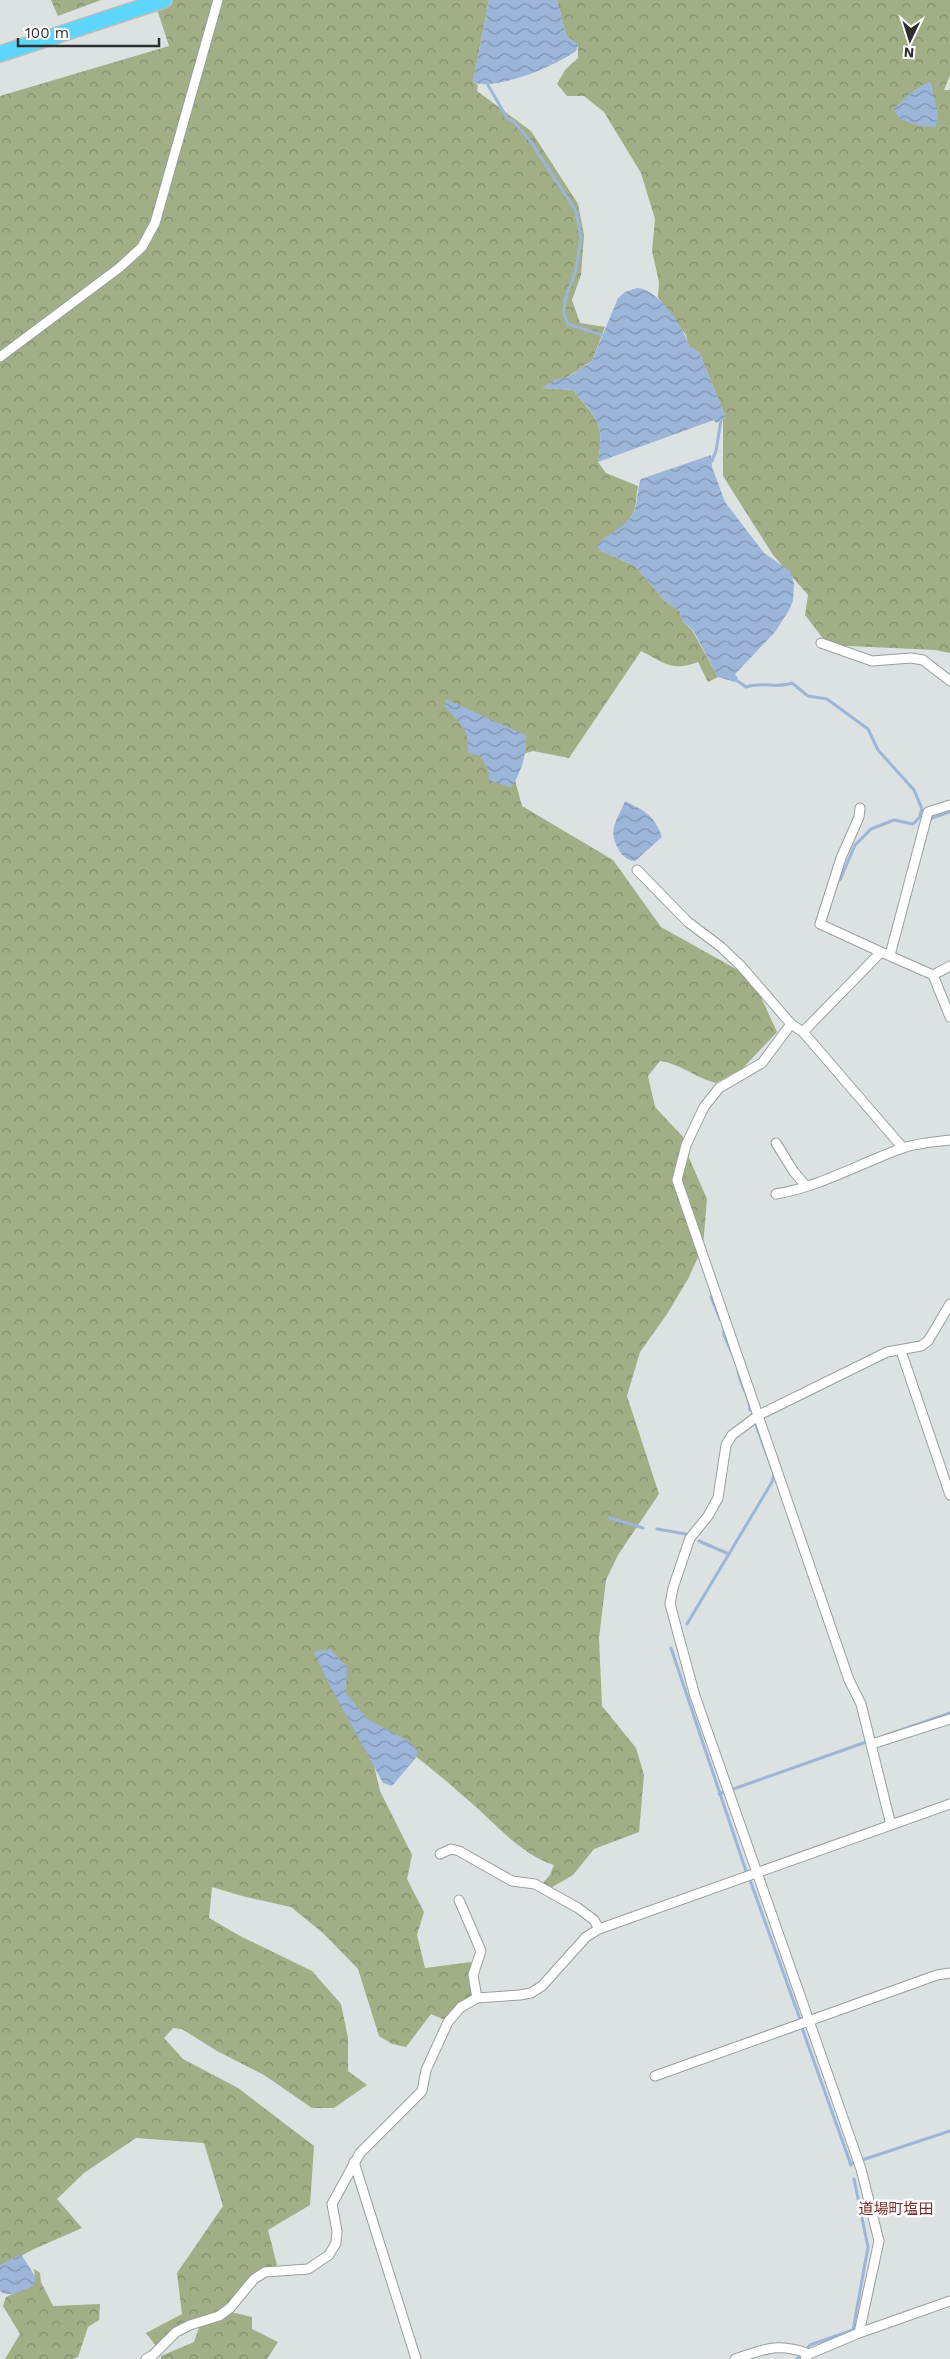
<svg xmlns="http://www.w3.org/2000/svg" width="950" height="2359" font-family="'Work Sans','Noto Sans JP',sans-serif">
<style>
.forest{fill:url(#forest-crowns)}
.water{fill:url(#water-waves)}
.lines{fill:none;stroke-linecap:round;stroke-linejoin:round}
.stream{stroke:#9cb6d9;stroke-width:3}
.street-casing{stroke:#9a9f9e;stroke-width:11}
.highway-casing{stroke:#bcbdbd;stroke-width:18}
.street{stroke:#fff;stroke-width:9}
.highway{stroke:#5dd5fd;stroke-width:15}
.labels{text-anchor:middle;stroke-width:5;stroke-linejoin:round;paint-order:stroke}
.quarter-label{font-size:15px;fill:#752e30;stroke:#fff}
</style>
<defs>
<pattern id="forest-crowns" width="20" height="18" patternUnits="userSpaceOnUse" patternTransform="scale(1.25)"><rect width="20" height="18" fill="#a1ae86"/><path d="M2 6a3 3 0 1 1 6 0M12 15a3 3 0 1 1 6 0" fill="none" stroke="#848e6e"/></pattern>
<pattern id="water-waves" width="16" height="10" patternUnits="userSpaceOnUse" patternTransform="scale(1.25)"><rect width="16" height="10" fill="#9cb6d9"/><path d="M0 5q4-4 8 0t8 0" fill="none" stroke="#8094b0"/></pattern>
</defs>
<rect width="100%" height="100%" fill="#dce1e1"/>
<g class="forest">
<path d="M51 0H101L58 16Z"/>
<path d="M154 0H489L473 82 478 85 477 91 531 131 578 204 584 235 581 275 572 300 580 323 605 327 592 361C584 365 577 371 569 376 560 381 551 382 543 388L573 390C597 420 605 422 598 462L606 473 638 486C636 493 637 500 635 507 632 522 615 533 602 540L601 551 635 566 665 601 680 612 683 622 692 630 718 677 708 682 698 662C671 672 665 663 641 651L569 758 533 751 509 758 522 806 613 860 661 927 752 978 777 1032 743 1068 716 1083C696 1078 681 1064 660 1061L648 1076 655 1107 685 1139 689 1158 707 1199 703 1246 688 1279 667 1314 640 1352 627 1396 659 1494 618 1555 606 1580 599 1638 602 1706 636 1748 644 1775 639 1832 594 1849 573 1875 549 1889 542 1884 550 1875 554 1865C520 1854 494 1822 468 1800 439 1774 408 1750 377 1727L368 1740 380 1791 412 1855 407 1879 424 1912 417 1935 425 1968 471 1962 470 1978 473 1997 445 2020 431 2014 406 2047 392 2044 379 2036 358 1969 324 1934 291 1907 242 1896 212 1887 209 1918 242 1937 312 1971 341 2004 348 2038V2071L367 2085 334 2108H312L264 2075 217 2051 182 2029 173 2028 164 2038 183 2059 238 2088 314 2146 310 2205 268 2230 277 2265 256 2272 217 2314 180 2326 156 2346 146 2333 182 2314 177 2273 223 2206 204 2143 136 2138 84 2173 57 2199 82 2228 34 2249 0 2267V96L169 46Z"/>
<path d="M557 0H950V75L944 90H950V653L935 650 828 645 805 615 808 595 773 555 723 476V419L726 418 699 352 689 347 686 335 658 297 659 282 652 251 655 219 641 173 604 112 584 96H567L557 84 565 70 578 58V45L566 35Z"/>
<path d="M34 2269 40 2273 41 2282 53 2306 100 2304 99 2320 88 2327 78 2357 73 2359H5L20 2334 3 2306 6 2297 33 2285 35 2278Z"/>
<path d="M231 2312 252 2317V2329L278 2342 267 2359H161V2356L194 2342 200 2325Z"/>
</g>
<g class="water">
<path d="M489 0H557L566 35 578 45 576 51C557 65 495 92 473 82Z"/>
<path d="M931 82 938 115 936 127 920 126 899 119 894 109C905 98 916 86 931 82Z"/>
<path d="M637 288C658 289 684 327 689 346L699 352 726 418 716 423 714 420 598 462C605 422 597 419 573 390L542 388 554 380 568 377 592 361 618 298 625 292Z"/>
<path d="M711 455 712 467 725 502 764 553 790 571 794 583 793 601 788 612 775 632 735 674 738 678 735 682 718 677 693 630 683 622 680 612 665 601 635 566 601 551 596 546C608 532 627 528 635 509 638 500 637 489 641 479Z"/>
<path d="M445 699 526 735C527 753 522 772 511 787L488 780 489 773 481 756 468 753C470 730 460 723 445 707Z"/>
<path d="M625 801C645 811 654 815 662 837L635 861C628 861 622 856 619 850 607 830 617 821 625 801Z"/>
<path d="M330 1649 347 1667 346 1693 367 1719 409 1741 418 1752 415 1759 392 1786 383 1783 328 1682 314 1652Z"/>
<path d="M21 2254 36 2278 33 2286C23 2290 9 2299 0 2291V2265Z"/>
</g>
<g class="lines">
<g class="stream">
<path d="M488 85 507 118 514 122 529 139 576 211 581 238 576 270 565 300 564 314 568 324 602 335"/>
<path d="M712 461 716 451 721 420"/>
<path d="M736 680 746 687C765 681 776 689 792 683L808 696 827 699 868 729 878 750 914 790 922 809 920 815"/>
<path d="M927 817 932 818 950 812"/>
<path d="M840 880 855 845 871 829 894 820 913 824 921 816"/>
<path d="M711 1297 720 1319"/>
<path d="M724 1328V1335L734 1358"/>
<path d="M738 1369C738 1383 750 1395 750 1410"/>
<path d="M610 1518 643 1528"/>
<path d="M657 1529 686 1534"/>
<path d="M699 1541 729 1554"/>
<path d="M687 1624 772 1482 774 1474 756 1425"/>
<path d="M671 1648 746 1871"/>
<path d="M884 1736 950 1713"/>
<path d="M719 1794 869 1741"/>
<path d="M750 1880 800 2019"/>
<path d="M802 2028 851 2165"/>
<path d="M850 2164 950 2131"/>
<path d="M797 2359 810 2345 853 2330 868 2247 854 2179"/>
</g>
<g class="street-casing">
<g id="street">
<path d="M0 357 119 268 142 247 155 223 218 0"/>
<path d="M821 643 872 661 911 658 923 660 950 681"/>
<path d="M860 808 859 817 841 858 820 924 881 952"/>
<path d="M637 870 688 922 721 947 741 966 791 1024"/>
<path d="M890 955 928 812 950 805"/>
<path d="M933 975 950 966"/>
<path d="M803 1032 903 1148"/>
<path d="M776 1143 794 1172 806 1186"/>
<path d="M776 1194C819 1187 859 1164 900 1149 915 1143 934 1142 950 1140"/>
<path d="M901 1351 950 1495"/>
<path d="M872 1744 950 1719"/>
<path d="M891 1825 861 1704 849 1680 677 1180 686 1145 704 1107 719 1088 762 1063 791 1024 803 1032 881 952 933 975 950 1017"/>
<path d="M440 1854 451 1849 459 1851 512 1881 535 1884 578 1908 594 1920 599 1929"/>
<path d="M459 1900 481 1951 473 1975 477 1998"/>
<path d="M655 2076 937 1975 950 1973"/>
<path d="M354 2162 416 2359"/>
<path d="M859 2333 879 2241 861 2169 695 1696 670 1604 673 1588 690 1538 708 1516 718 1498 726 1445 732 1435 759 1415 887 1352 921 1346 928 1341 950 1304"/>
<path d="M146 2359 153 2355 176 2332 190 2325 219 2316 230 2308 254 2279 265 2272 308 2269 329 2255 336 2243 337 2231 332 2204 360 2153 422 2091 426 2070 448 2022 461 2007 477 1998 520 1995 531 1993 542 1986 586 1937 599 1929 950 1804"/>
<path d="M735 2359C764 2349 779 2342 809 2354"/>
<path d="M805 2359 809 2354 859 2333 950 2301"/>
</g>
</g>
<g class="highway-casing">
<path id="highway" d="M0 54 164 0"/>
</g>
<use href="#street" class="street"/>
<use href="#highway" class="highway"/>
</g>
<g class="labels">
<g class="quarter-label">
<text x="896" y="2214">道場町塩田</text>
</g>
</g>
<g transform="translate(910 40) rotate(184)" stroke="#ffffff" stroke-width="4" paint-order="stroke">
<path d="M0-4L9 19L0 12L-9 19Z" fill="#2e3030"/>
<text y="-8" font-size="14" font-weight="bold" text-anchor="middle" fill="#2e3030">N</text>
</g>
<path d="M18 38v8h141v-8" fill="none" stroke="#2e3030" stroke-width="2.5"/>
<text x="25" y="38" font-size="15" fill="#2e3030" stroke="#ffffff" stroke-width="4" paint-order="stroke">100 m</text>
</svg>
